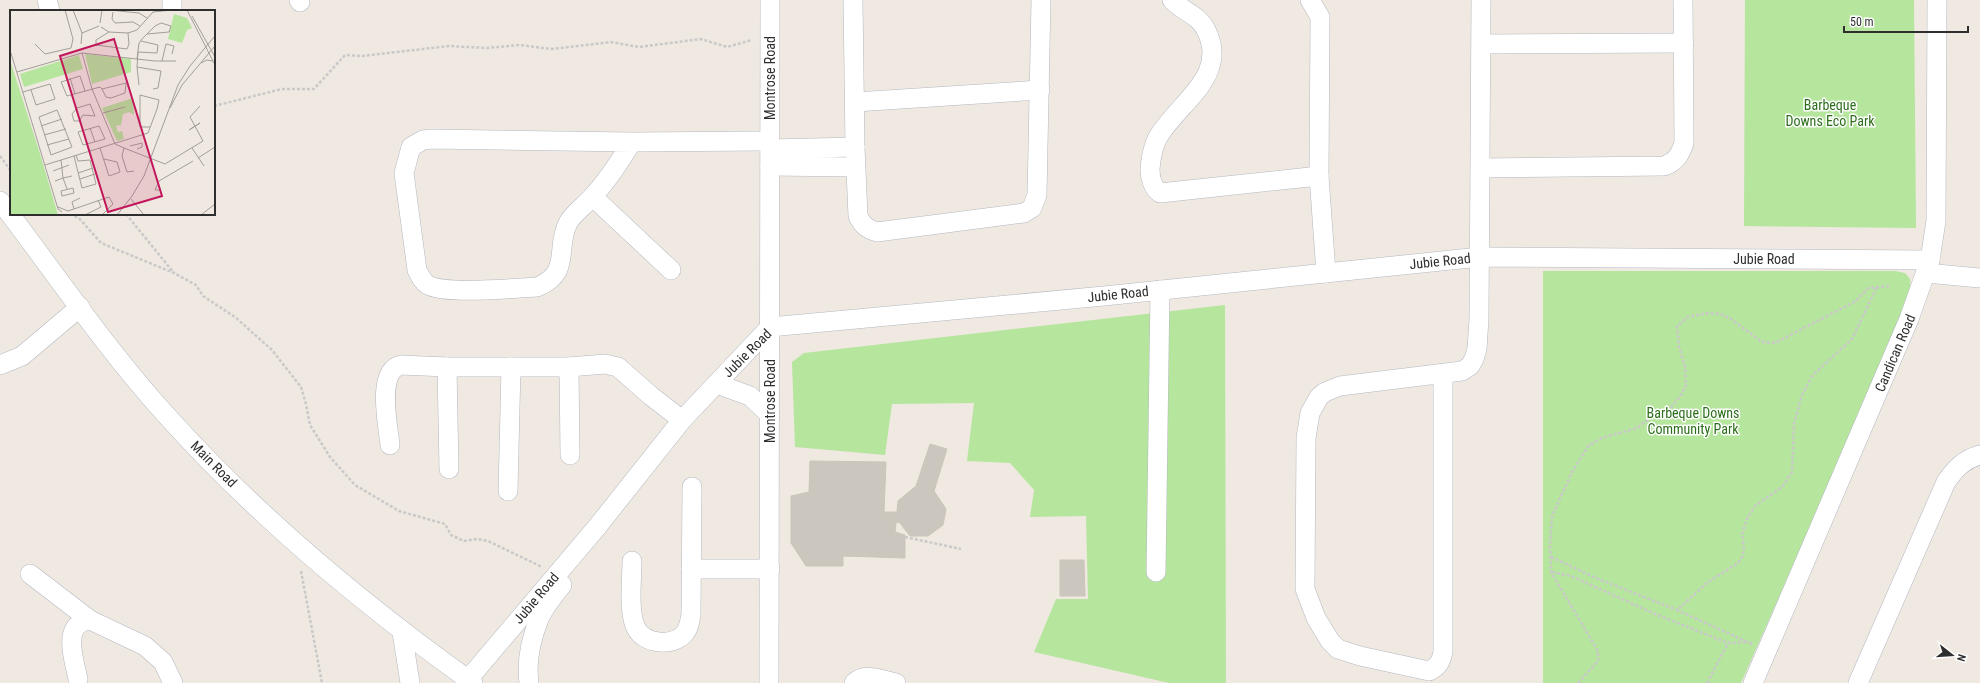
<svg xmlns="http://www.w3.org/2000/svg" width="1980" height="683" font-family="'Roboto Condensed',sans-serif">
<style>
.green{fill:#b6e59e}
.building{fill:#cbc7bf;stroke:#cbc5ba}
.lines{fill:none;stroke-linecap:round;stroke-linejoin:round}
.minor-casing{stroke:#b4b7c1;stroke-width:20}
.path{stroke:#c9c9c9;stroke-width:2.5;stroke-dasharray:3 2;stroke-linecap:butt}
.minor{stroke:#fff;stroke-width:19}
.labels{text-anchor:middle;stroke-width:3;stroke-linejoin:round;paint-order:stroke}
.street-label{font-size:14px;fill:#2e2e2e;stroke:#fff}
.park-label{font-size:14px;fill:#2c6e1b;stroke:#fff}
.inset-road{fill:none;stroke:#a29e99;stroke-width:1}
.view{fill:#c2185b;fill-opacity:0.15;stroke:#c2185b;stroke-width:2}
.inset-edge{fill:none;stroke:#2e2e2e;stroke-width:2}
</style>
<rect width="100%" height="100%" fill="#efe9e1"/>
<g class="green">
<path d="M1745 0H1914L1916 228 1744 226Z"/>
<path d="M1543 271H1895L1905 273 1910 279 1911 298 1741 683H1543Z"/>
<path d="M1225 305 1226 683H1169L1034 652 1056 599H1088L1086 516 1030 517 1034 490 1010 463 967 461 974 403 892 404 885 455 795 447 792 362 804 353Z"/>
</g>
<g class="building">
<path d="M930 444 947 449 934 491 946 509 943 525 928 536H910L899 522 896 523 895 532 905 535V558L843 556V566H806L791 543V496L809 492 810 461 886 462 884 512H897L898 501 916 486Z"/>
<path d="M1060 560H1084L1085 596H1060Z"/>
</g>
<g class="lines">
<g class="minor-casing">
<g id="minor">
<path d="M47 0 50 11"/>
<path d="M172 0V11"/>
<path d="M299 0 300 2"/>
<path d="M853 0 855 147 858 216C862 225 867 229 877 232L1024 213 1032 208 1037 195 1041 0"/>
<path d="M1172 0C1182 11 1199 15 1206 30 1229 75 1181 101 1160 134 1153 144 1151 157 1150 169 1150 178 1153 188 1160 193L1319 176 1320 17 1310 0"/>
<path d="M1482 44 1684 43"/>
<path d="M855 102 1040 90"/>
<path d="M632 142C620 161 608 180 593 196 585 206 574 212 568 223 555 248 572 273 537 287 514 288 446 295 428 285 423 282 420 276 417 270L404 173 411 147 423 140 432 139 632 142 769 141"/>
<path d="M770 149 855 147"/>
<path d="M770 166 855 167"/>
<path d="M1481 168 1664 166C1676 162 1680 155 1684 143L1683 0"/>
<path d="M1319 176 1326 273"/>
<path d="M593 197 671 270"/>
<path d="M0 201C55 273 106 349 167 416 256 515 365 606 473 683"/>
<path d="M1926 273 1980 278"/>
<path d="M0 365 22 356 80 307"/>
<path d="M447 367 449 469"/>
<path d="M569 367 570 455"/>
<path d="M1443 374V652C1441 662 1438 667 1429 671L1360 656 1338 649 1330 641 1316 618 1305 589 1306 438 1310 413 1319 397 1325 392 1340 386 1462 371 1470 366 1474 359 1477 349 1479 319 1481 0"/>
<path d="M717 384 750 396 770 415"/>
<path d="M390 445C388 425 376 371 401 365L447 367H569L605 364 618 367 651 396 682 420"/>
<path d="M508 491 511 367"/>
<path d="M632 561C632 580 628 612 636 628 644 644 672 647 684 634 689 629 690 621 691 614L692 487"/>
<path d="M691 569H770"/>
<path d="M1156 572 1160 290"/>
<path d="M30 574 90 620"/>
<path d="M402 632 410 683"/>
<path d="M78 679C74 660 61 623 90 620L145 646 163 662 173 683"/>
<path d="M465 683 597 527 682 420 770 327 1104 296 1480 257 1930 260"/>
<path d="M529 683C526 661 531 639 539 619 544 607 554 595 562 585"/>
<path d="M769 683 770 0"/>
<path d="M854 683C865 672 882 680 896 683"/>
<path d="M1753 683 1909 319 1930 260 1936 221 1937 0"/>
<path d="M1858 683 1946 482C1955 469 1964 459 1980 455"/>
</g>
</g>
<g class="path">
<path d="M214 106 282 89H314L345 55 362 56 449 46 487 48 519 45 552 49 611 42 639 47 701 39 727 47 752 40"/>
<path d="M0 156 11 171"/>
<path d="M70 214 79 218 101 243 174 273 196 285 203 296 235 317 272 350 301 387 306 404 310 425 330 457 355 485 399 511 445 524 451 535 464 541 477 539 488 541 542 567"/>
<path d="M126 214 174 273"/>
<path d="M905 537 961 549"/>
<path d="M1551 557 1596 578 1677 610"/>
<path d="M301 571 322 683"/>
<path d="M1552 572 1571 576 1655 614 1728 643 1746 642"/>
<path d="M1752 644 1677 610 1708 582 1738 563 1742 557 1744 550 1742 533 1748 517 1755 506 1783 486 1792 472 1794 424 1802 395 1812 376 1852 339 1877 287"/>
<path d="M1578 683 1598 661V651L1551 572 1550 545 1552 516 1573 470 1589 445 1602 438 1637 428 1650 418 1664 415 1679 398 1686 386 1685 366 1679 347 1677 326 1688 317 1707 313 1721 314 1731 319 1762 342 1775 343 1856 301 1868 288 1889 286"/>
<path d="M1707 683 1728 643"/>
</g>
<use href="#minor" class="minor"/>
</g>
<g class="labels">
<g class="street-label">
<text transform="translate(770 78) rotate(-90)" y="5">Montrose Road</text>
<text x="1764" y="264">Jubie Road</text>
<text transform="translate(1440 261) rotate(-6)" y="5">Jubie Road</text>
<text transform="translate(1118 294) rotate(-6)" y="5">Jubie Road</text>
<text transform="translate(747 353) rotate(-45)" y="5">Jubie Road</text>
<text transform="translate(1895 353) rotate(-67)" y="5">Candican Road</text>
<text transform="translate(770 401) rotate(-90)" y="5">Montrose Road</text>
<text transform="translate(214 464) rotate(45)" y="5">Main Road</text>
<text transform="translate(536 598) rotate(-50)" y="5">Jubie Road</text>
</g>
<g class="park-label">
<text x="1830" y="110">Barbeque<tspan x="1830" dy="16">Downs Eco Park</tspan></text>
<text x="1693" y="418">Barbeque Downs<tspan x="1693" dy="16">Community Park</tspan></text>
</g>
</g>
<g transform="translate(10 10)">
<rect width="205" height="205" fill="#efe9e1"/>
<path d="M164 4 177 8 182 18 177 20 172 33 158 29ZM75 44 121 49V62L82 74ZM69 45 73 59 14 77 10 64ZM0 50 31 147 48 205H0ZM123 88 124 105 119 102 113 104 111 115 106 116 108 122 112 121 114 129 107 131 92 98Z" fill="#b6e59e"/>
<path class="inset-road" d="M63 0 72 23M99 0 129 3 137 8M177 0 205 55M103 2 102 9 105 13 123 12 130 16M182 6 205 47M90 13 92 0M91 17 99 22 118 23 127 20 143 2 162 0M99 22 86 30V35L117 39 119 34 118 23M25 34 35 44 61 38 63 29 55 0M71 34 72 23 89 16M128 42 147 43 148 35 131 31M128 42 127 57 129 75M1 43 48 199 52 202M72 43 82 79 105 134 114 138 155 154 193 131 180 107 190 96M127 49 129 33 132 29 145 16 151 13 161 16 159 22 137 24M152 51 156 34 164 36 162 44M191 53 197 50 203 51M127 57 151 61 148 78 143 79M7 62 72 43 145 51H166M60 68 65 84M75 81 70 66 51 72 57 86 90 77 92 79 116 73 115 83 101 88 96 87 92 79M13 82 40 74 45 89 26 95 21 80M80 94 85 106 73 105 69 111H64L62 104 67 98ZM160 98 172 75 205 36M47 100 62 137 41 145 29 107ZM93 103 115 97M31 116 52 109M89 116 95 129 73 135 68 122ZM80 118 85 132M179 120 190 113M179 120 190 113M34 125 56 119M37 135 59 129M120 136 132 133V137L127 139M90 138 99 166 110 162 107 152 94 149M114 138 112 146 117 162 124 161M182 138 194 156M64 146 72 178 86 174 80 150 68 151 66 145M188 148 205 137M35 155 138 123 147 99 149 90 130 85V117H140M43 161 59 155M68 163 83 158M70 169 85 164M45 171 53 168 51 150M63 178 64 183 52 186 51 181ZM57 179 53 168 62 166M150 180H145L149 171 183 151M121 189 134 205M48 197 58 201 99 187 103 194 92 205M64 199 62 192 70 188M75 205 91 197 88 190M107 205 122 186 134 166 168 75 180 56 204 27M191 205 205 194"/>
<path class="view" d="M104 29 152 186 98 202 50 46Z"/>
<rect width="205" height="205" class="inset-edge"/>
</g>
<g transform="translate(1952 655) rotate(107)" stroke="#ffffff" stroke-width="3" paint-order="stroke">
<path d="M0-3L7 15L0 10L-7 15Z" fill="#2e2e2e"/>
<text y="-6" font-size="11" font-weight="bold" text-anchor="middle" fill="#2e2e2e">N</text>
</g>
<path d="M1844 26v6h124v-6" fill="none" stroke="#2e2e2e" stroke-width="2"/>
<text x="1850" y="26" font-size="12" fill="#2e2e2e" stroke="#ffffff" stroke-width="3" paint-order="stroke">50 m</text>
</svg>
